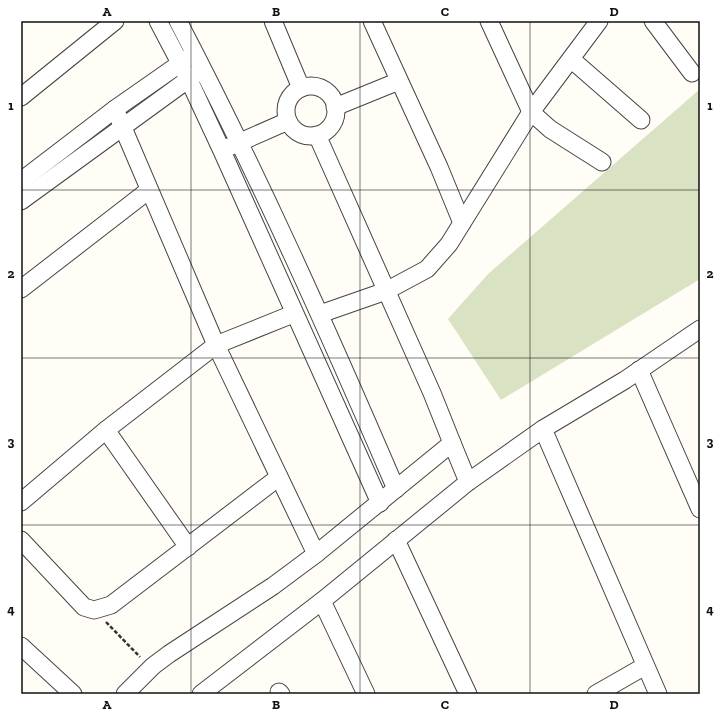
<svg xmlns="http://www.w3.org/2000/svg" width="721" height="715" font-family="'Zilla Slab',serif">
<style>
.cemetery{fill:#d9e3c4}
.lines{fill:none;stroke-linecap:round;stroke-linejoin:round}
.minor-casing{stroke:#444;stroke-width:19}
.path{stroke:#333;stroke-width:2.5;stroke-dasharray:4 2;stroke-linecap:butt}
.minor{stroke:#fff;stroke-width:17}
.grid{fill:none;stroke:#111;stroke-width:1;stroke-opacity:0.55}
.neatline{fill:none;stroke:#111;stroke-width:1.5}
.grid-label{font-size:13px;text-anchor:middle;font-weight:bold;fill:#111}
</style>
<rect width="100%" height="100%" fill="#fffdf5"/>
<path class="cemetery" d="M700 89V279L501 400 448 319 488 274Z"/>
<g class="lines">
<g class="minor-casing">
<g id="minor">
<path d="M158 21 188 78 222 151 380 503"/>
<path d="M178 21C258 174 328 331 396 489"/>
<path d="M273 21 301 88"/>
<path d="M372 21 439 167 462 223"/>
<path d="M489 21 531 112 550 129 602 162"/>
<path d="M653 21 692 73"/>
<path d="M571 59 641 120"/>
<circle cx="311" cy="111" r="25"/>
<path d="M21 97 115 21"/>
<path d="M335 107 399 81"/>
<path d="M115 109 216 345 316 554"/>
<path d="M317 135 432 393 452 443"/>
<path d="M229 147 288 121"/>
<path d="M21 181 115 109 188 58"/>
<path d="M21 201 197 73"/>
<path d="M21 289 149 190"/>
<path d="M320 314 386 291 427 269 449 244 531 112 599 21"/>
<path d="M639 370 700 509"/>
<path d="M543 429 658 694"/>
<path d="M106 430 188 547"/>
<path d="M21 502 106 430 216 345 293 314"/>
<path d="M21 540 84 607 94 610 111 605 279 477"/>
<path d="M396 540 468 694"/>
<path d="M322 601 366 694"/>
<path d="M21 646 73 694"/>
<path d="M279 692 281 694"/>
<path d="M125 694 153 666 169 654 273 586 316 554 452 443 468 482"/>
<path d="M201 694 322 601 468 482 543 429 625 380 700 329"/>
<path d="M596 694 645 666"/>
</g>
</g>
<path class="path" d="M106 622 140 657"/>
<use href="#minor" class="minor"/>
</g>
<path class="grid" d="M191 21V694M360 21V694M530 21V694M21 190H700M21 358H700M21 525H700"/>
<rect width="721" height="715" fill="none" stroke="#ffffff" stroke-width="44"/>
<rect x="22" y="22" width="677" height="671" class="neatline"/>
<g class="grid-label">
<text x="107" y="16">A</text>
<text x="276" y="16">B</text>
<text x="445" y="16">C</text>
<text x="614" y="16">D</text>
<text x="11" y="110">1</text>
<text x="710" y="110">1</text>
<text x="11" y="278">2</text>
<text x="710" y="278">2</text>
<text x="11" y="446">3</text>
<text x="710" y="446">3</text>
<text x="11" y="614">4</text>
<text x="710" y="614">4</text>
<text x="107" y="709">A</text>
<text x="276" y="709">B</text>
<text x="445" y="709">C</text>
<text x="614" y="709">D</text>
</g>
</svg>
